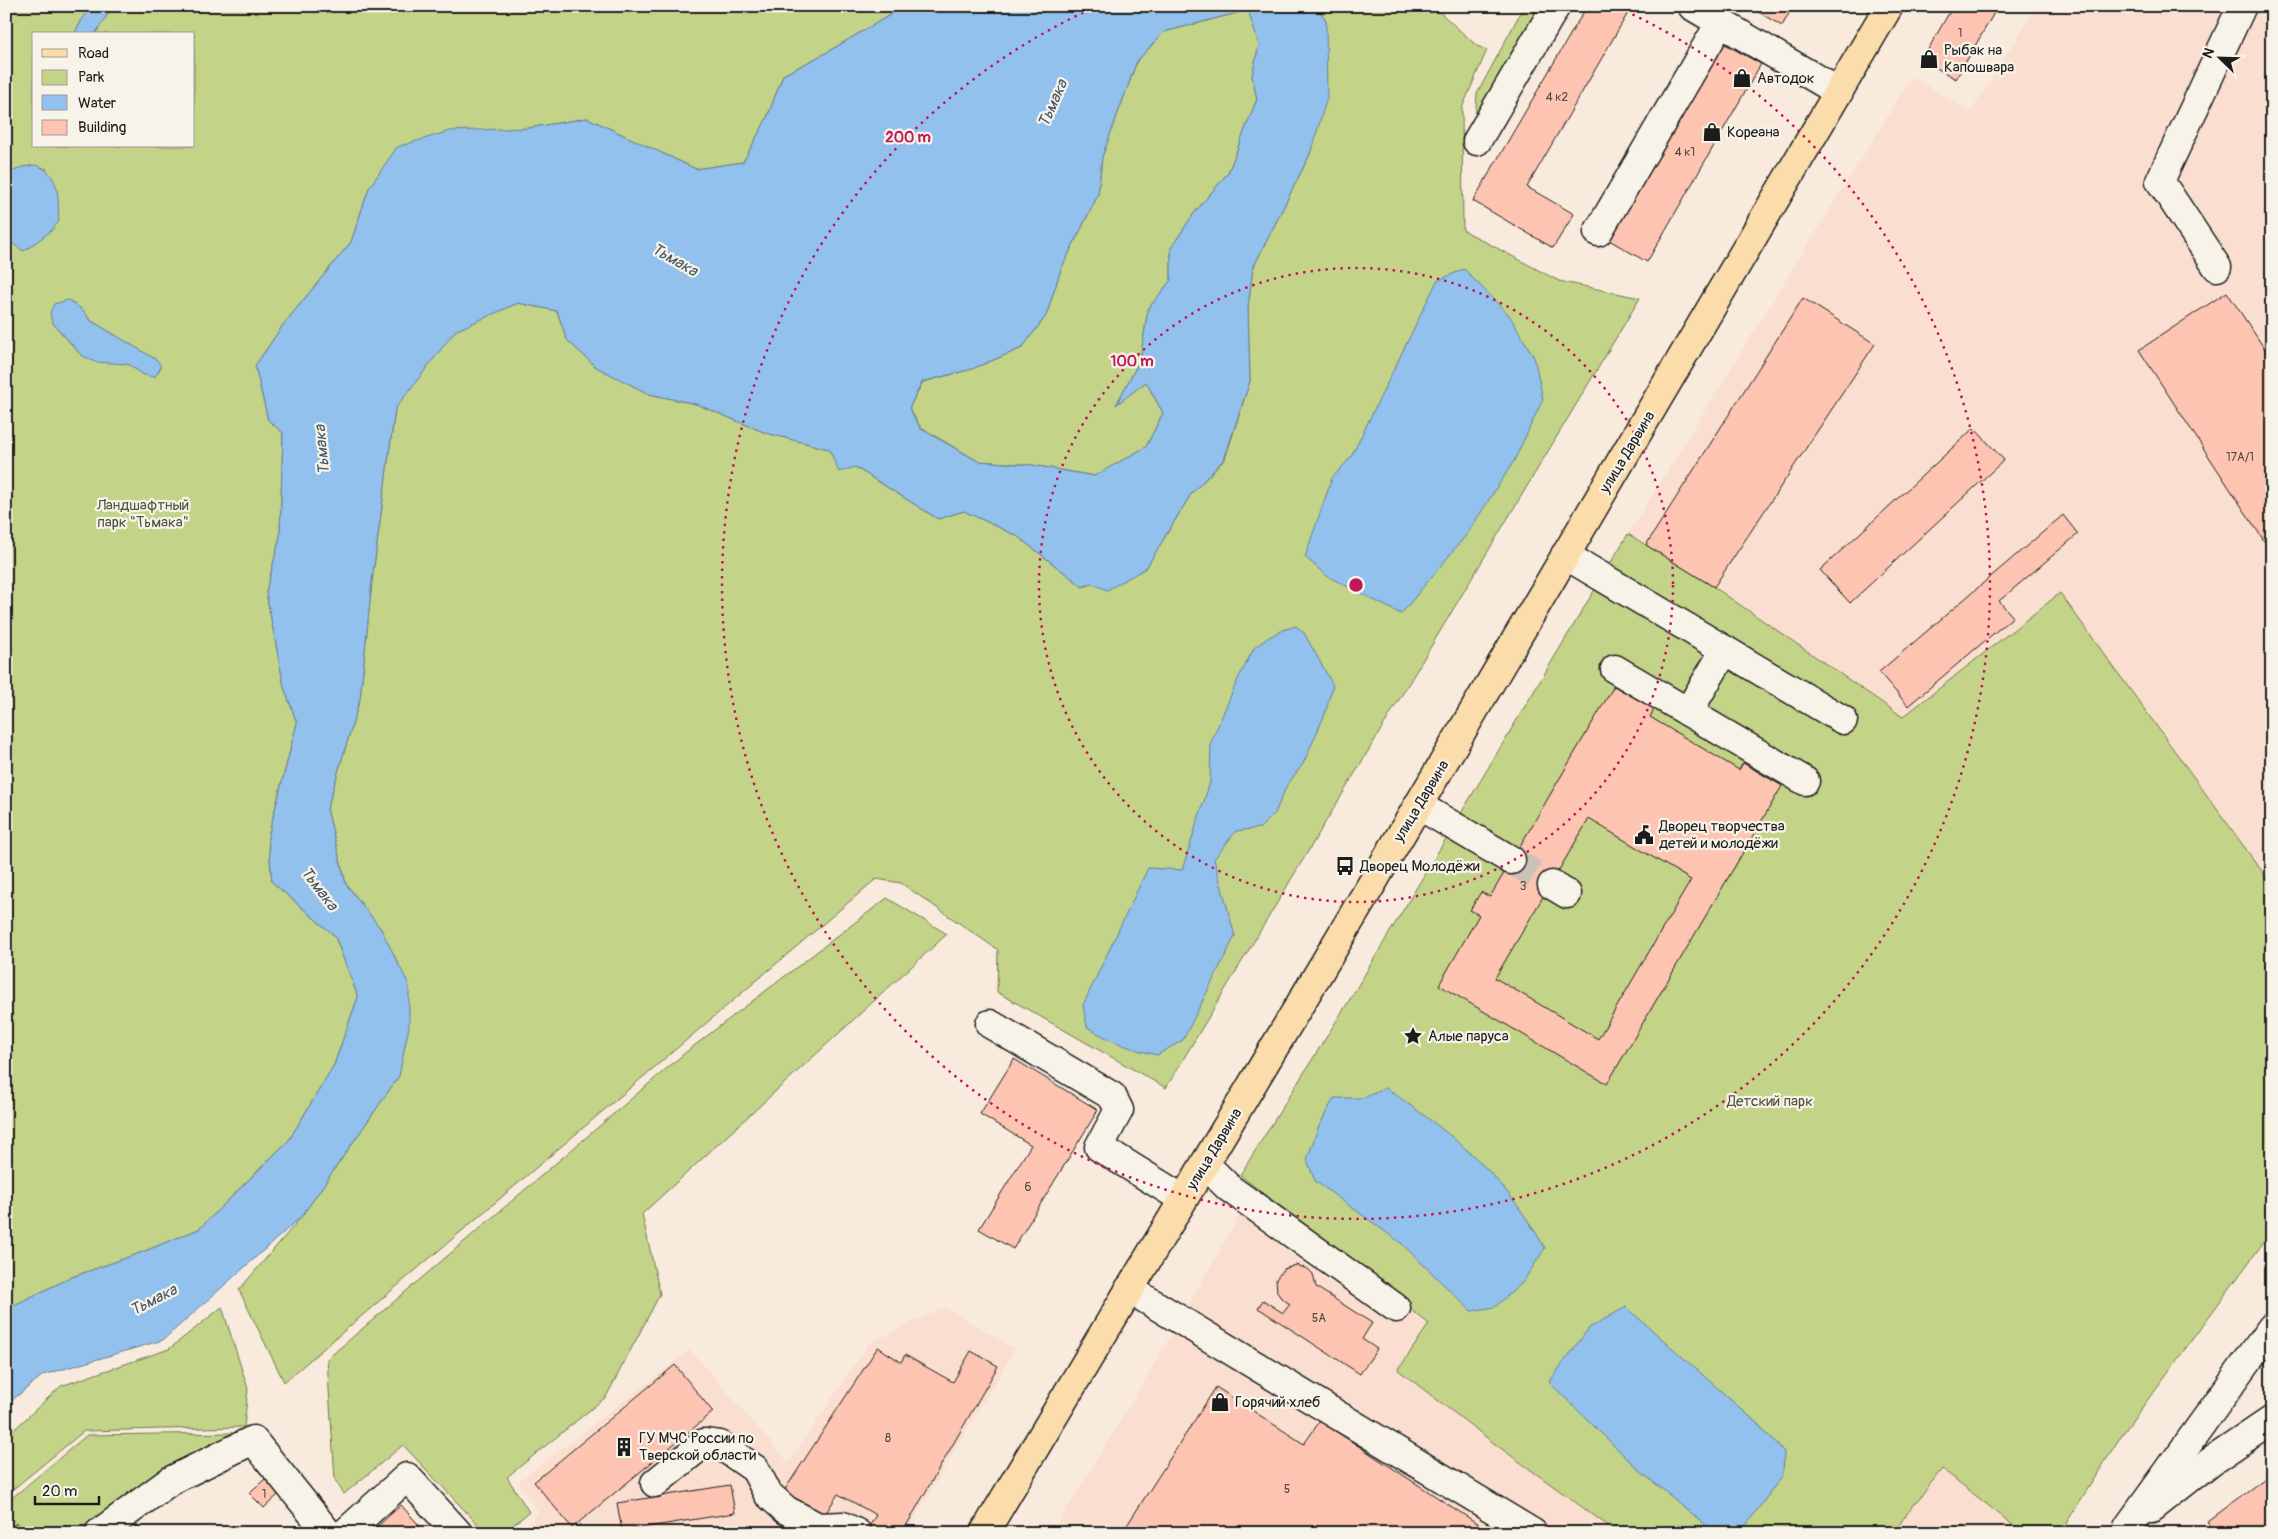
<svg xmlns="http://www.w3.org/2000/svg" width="2278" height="1539" font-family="Pangolin,sans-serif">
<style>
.built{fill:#fadfd0}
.green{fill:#c3d387;stroke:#707852;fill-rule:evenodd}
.water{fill:#93c1ed;stroke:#637f99;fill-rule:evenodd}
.building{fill:#fdc5b1;stroke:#1c1c1c;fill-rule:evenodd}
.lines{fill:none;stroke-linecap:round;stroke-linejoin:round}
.minor-tunnel{stroke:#ccc1b6;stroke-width:28;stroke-dasharray:28 14;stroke-linecap:butt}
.minor-casing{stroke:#1c1c1c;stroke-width:31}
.major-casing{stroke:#1c1c1c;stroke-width:31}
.minor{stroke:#f7f3e8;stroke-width:28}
.major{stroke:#fbddab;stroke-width:28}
.ring{fill:none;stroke:#c2185b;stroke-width:2.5;stroke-dasharray:2.5 5}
.labels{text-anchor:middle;stroke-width:4.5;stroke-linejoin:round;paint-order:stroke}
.number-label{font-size:12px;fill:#544641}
.poi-label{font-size:15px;fill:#1c1c1c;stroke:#f7f3e8;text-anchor:start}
.street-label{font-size:15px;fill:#1c1c1c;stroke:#f7f3e8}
.park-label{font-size:15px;fill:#4e533c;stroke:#f7f3e8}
.water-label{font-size:16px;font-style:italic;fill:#465665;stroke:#f7f3e8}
.centre{fill:#c2185b;stroke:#f7f3e8;stroke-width:2.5}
.ring-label{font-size:15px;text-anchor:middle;font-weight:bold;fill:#c2185b;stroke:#f7f3e8;stroke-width:4.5;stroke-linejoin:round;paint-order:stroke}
</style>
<rect width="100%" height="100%" fill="#f8eadd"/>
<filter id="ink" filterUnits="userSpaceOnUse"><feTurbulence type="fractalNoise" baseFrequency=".02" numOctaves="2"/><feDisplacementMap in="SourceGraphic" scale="10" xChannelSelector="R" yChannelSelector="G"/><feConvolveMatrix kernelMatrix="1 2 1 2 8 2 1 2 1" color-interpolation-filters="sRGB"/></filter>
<g filter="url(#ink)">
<g class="built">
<path d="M2042 6H2272V885L2060 594 1903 717 1714 587 1628 534 1912 77 1971 112 2034 11Z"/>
<path d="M1256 1187 1429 1324 1398 1370 1499 1447 1618 1533H1052L1141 1387Z"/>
<path d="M945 1307 1015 1349 906 1533H518L539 1513 518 1482 690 1350 789 1463 868 1344Z"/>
<path d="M1942 1469 2023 1533H1892Z"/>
</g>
<g class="green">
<path d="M6 6H90L74 34H34V146H194V34H95L113 6H899L895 12 824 54 783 75 767 118 743 162 696 169 587 118 529 128 369 188 351 242 283 325 255 366 268 420 283 433 280 537 266 592 284 687 297 723 268 837 272 882 335 936 358 997 334 1065 289 1140 199 1229 140 1253 72 1277 6 1309V206L8 211 47 169C31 163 21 168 6 175ZM83 310 90 320 156 360 144 375 128 364 81 355 52 322Z"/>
<path d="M1316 6H1433L1477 46 1487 50 1462 108 1463 230 1559 281 1640 298 1166 1088 997 992 998 950 901 883 876 879 284 1382 239 1290 302 1216 399 1076 381 929 346 884 327 809 360 699 372 581 395 409 454 331 518 303 557 311 567 340 597 367 649 394 696 404 766 433 829 449 855 467 938 519 964 511 1017 536 1083 587 1146 568 1191 494 1225 459 1250 381 1248 307 1253 268 1310 154 1326 20Z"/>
<path d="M1524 6H1548L1475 121 1477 94Z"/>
<path d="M1249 10 1259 45 1252 76 1257 99 1228 173 1195 212 1171 248V280L1148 309 1140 360 1117 403 1146 382 1163 413 1146 447 1095 476 1032 465 978 461 921 428 909 408 923 382 972 369 1022 348 1046 316 1061 269 1098 195 1102 157 1137 61 1164 32Z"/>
<path d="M1628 534 1714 587 1903 717 2060 593 2272 885V1231L2121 1436 2060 1533H2023L1942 1469 1892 1533H1618L1499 1447 1398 1370 1429 1324 1240 1175 1347 1004Z"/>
<path d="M887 898 947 934 642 1214 660 1294 606 1397 507 1477 529 1512 504 1533H486L403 1445 344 1494 335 1480 327 1359 686 1052Z"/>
<path d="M222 1307 248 1389 244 1427 84 1431 6 1495V1437L61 1386 169 1349Z"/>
<path d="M232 1433 116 1510 89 1533H6V1503L87 1435Z"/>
</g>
<g class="water">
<path d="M90 6H113L95 34H74Z"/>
<path d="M899 6H1316L1326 20 1327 98 1310 154 1253 268 1248 307 1250 381 1224 459 1191 494 1146 568 1107 590 1090 583 1083 587 1017 536 964 511 938 519 855 467 839 472 829 449 766 433 696 404 649 394 596 367 567 340 557 311 518 303 455 331 395 409 372 581 360 699 327 809 346 884 381 929 409 985V1026L399 1076 302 1216 163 1340 43 1375 6 1405V1309L72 1277 140 1253 199 1229 289 1140 334 1065 358 997 335 936 272 882 268 837 297 723 284 687 266 592 280 537 283 433 268 420 255 366 283 325 351 242 369 188 397 147 450 131 529 128 587 118 696 169 743 162 767 118 783 75 824 54 895 12ZM1248 10 1259 45 1252 76 1257 99 1228 173 1195 212 1171 248V280L1148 309 1140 360 1116 405 1146 382 1163 413 1146 447 1094 476 1032 465 978 461 921 429 909 408 922 382 972 369 1022 348 1046 316 1061 269 1098 195 1102 157 1137 61 1164 32Z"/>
<path d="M36 165C62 175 57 197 59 221L51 231 24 251C20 249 15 246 12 242 6 230 6 190 6 175L22 167Z"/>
<path d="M1464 269 1509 315 1534 357 1543 399 1514 461 1467 534 1401 614 1327 576 1305 557 1332 478 1351 457 1437 281Z"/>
<path d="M68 300 83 310 90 320 157 360 161 367 155 377 144 375 128 364 95 362 81 355 52 322 50 313 54 304Z"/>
<path d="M1296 626 1304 633 1333 685 1325 714 1303 764 1287 785 1275 813 1260 828 1236 831 1214 859 1235 936 1183 1040 1157 1055C1131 1049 1109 1041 1087 1027L1083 1005 1148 868 1182 870 1210 782 1211 742 1237 681 1254 648 1269 637 1283 630Z"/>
<path d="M1386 1088C1420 1112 1454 1136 1483 1165 1508 1190 1528 1219 1545 1248L1523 1282 1495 1307 1471 1311 1401 1243 1315 1181 1307 1160 1318 1128 1334 1098H1363Z"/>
<path d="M1626 1307 1757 1423 1784 1452 1783 1475 1744 1528 1712 1530 1640 1471 1549 1382 1589 1328Z"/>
</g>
<g class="building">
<path d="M1587 6H1632L1527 187 1574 214 1553 248 1473 201Z"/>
<path d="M1748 6H1793L1782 26Z"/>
<path d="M1953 6H1998L1956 79 1922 60Z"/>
<path d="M1723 43 1761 64 1647 262 1609 240Z"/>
<path d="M2227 292 2272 360V553L2139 350Z"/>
<path d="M1803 298 1875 344 1714 587 1646 545Z"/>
<path d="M1974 428 2004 460 1850 603 1820 570Z"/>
<path d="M2063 515 2078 534 1999 601 2013 617 1908 706 1879 672Z"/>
<path d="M1614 686 1654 709 1650 717 1739 770 1743 763 1782 786 1607 1084 1439 985 1479 915 1470 910 1481 892 1490 897ZM1589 819 1691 880 1598 1039 1495 978Z"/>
<path d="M1014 1059 1098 1110 1013 1249 979 1229 1031 1145 980 1114Z"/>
<path d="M1296 1265 1308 1269 1313 1274 1316 1287 1372 1323 1362 1339 1377 1349 1360 1374 1258 1308 1263 1300 1283 1313 1290 1304 1281 1298 1277 1292 1276 1279 1284 1269Z"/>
<path d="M878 1347 901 1362 905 1355 953 1382 971 1351 998 1366 902 1533H879L869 1527 876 1515 838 1494 822 1519 782 1494Z"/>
<path d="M675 1365 713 1412 572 1528 534 1482Z"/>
<path d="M1216 1387 1304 1444 1320 1421 1492 1533H1122Z"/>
<path d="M2272 1473V1529L2267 1533H2215L2207 1521Z"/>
<path d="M265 1479 279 1494 264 1508 249 1493Z"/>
<path d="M730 1485 735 1513 622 1531 617 1503Z"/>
<path d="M401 1505 426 1533H370Z"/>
<path d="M16 1523 27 1533H7Z"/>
<path d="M1963 1525 1973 1533H1957Z"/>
</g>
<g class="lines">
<path class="minor-tunnel" d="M1511 860 1552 885"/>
<g class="minor-casing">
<g id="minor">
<path d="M1692 6 1839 92"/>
<path d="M1477 141 1556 6"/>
<path d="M1598 232 1720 23"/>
<path d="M2217 267 2160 181 2242 6"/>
<path d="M1565 555 1725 650 1688 712 1805 781"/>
<path d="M1725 650 1843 720"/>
<path d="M1615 669 1688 712"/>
<path d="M1418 805 1511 860"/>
<path d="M1552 885 1567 894"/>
<path d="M990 1024 1112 1096 1119 1110 1099 1147 1183 1199"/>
<path d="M1205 1164 1229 1188 1396 1308"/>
<path d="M1129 1289 1533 1533"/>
<path d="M655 1483 704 1443 720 1445 755 1469 768 1494 786 1510 818 1527 843 1526 857 1533"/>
<path d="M2152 1508 2210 1462 2272 1420"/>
<path d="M99 1533 170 1481 253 1440 328 1533"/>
<path d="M345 1533 407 1477 458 1533"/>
<path d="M2128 1533V1527L2272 1327"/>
</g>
</g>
<g class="major-casing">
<path id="major" d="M984 1533 1373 882 1889 6"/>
</g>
<use href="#minor" class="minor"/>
<use href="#major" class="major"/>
</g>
</g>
<g class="ring">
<circle cx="1356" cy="585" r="317"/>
<path d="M1619 8A634 634 0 1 1 1093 8"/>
</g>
<defs>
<g id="shop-bare" transform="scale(1.5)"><path d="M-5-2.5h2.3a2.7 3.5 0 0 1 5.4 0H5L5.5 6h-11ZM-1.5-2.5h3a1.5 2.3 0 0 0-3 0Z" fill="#1c1c1c" stroke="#f7f3e8" stroke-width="2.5" paint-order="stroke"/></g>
<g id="civic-bare" transform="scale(1.5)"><path d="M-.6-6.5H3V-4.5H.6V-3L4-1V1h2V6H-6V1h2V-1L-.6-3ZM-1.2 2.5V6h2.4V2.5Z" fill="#1c1c1c" stroke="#f7f3e8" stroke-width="2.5" paint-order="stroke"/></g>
<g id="bus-bare" transform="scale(1.5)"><path d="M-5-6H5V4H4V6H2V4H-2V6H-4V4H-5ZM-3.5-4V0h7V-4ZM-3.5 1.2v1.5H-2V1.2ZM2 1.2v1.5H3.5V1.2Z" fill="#1c1c1c" stroke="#f7f3e8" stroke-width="2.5" paint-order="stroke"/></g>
<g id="sight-bare" transform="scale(1.5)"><path d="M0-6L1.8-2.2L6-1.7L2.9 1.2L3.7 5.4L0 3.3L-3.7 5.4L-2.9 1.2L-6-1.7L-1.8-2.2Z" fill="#1c1c1c" stroke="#f7f3e8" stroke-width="2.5" paint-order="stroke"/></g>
<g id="building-bare" transform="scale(1.5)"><path d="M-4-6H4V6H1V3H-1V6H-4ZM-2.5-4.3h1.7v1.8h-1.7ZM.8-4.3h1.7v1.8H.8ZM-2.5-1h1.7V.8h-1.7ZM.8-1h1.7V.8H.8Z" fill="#1c1c1c" stroke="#f7f3e8" stroke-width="2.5" paint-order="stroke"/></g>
</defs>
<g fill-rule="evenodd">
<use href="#shop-bare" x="1929" y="59"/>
<use href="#shop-bare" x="1742" y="78"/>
<use href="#shop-bare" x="1712" y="132"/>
<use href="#civic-bare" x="1644" y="835"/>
<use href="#bus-bare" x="1345" y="866"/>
<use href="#sight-bare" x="1413" y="1036"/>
<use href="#shop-bare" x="1220" y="1402"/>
<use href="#building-bare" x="624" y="1447"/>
</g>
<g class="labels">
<g class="number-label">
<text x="1960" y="37">1</text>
<text x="1557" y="101">4 к2</text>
<text x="1685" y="156">4 к1</text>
<text x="2240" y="461">17А/1</text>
<text x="1523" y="890">3</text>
<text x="1028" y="1191">6</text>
<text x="1319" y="1322">5А</text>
<text x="888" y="1442">8</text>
<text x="1287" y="1493">5</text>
<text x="264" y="1498">1</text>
</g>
<g class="poi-label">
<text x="1944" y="55">Рыбак на<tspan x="1944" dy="17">Капошвара</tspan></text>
<text x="1757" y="83">Автодок</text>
<text x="1727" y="137">Кореана</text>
<text x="1659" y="831">Дворец творчества<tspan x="1659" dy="17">детей и молодёжи</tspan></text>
<text x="1360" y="871">Дворец Молодёжи</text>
<text x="1428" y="1041">Алые паруса</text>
<text x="1235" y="1407">Горячий хлеб</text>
<text x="639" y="1443">ГУ МЧС России по<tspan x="639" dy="17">Тверской области</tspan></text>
</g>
<g class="street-label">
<text transform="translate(1627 452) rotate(-59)" y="5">улица Дарвина</text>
<text transform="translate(1421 801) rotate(-59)" y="5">улица Дарвина</text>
<text transform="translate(1214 1149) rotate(-59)" y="5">улица Дарвина</text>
</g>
<g class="park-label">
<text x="143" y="510">Ландшафтный<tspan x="143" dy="17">парк "Тьмака"</tspan></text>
<text x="1770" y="1106">Детский парк</text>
</g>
<g class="water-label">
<text transform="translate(1052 103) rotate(-66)" y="6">Тьмака</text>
<text transform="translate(675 259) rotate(30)" y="6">Тьмака</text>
<text transform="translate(321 450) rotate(-95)" y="6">Тьмака</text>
<text transform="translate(320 888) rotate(53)" y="6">Тьмака</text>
<text transform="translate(153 1299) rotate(-27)" y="6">Тьмака</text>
</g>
</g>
<circle cx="1356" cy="585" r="8" class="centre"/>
<g class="ring-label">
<text x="908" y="142">200 m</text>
<text x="1132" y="366">100 m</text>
</g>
<rect width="2278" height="1539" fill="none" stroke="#f7f3e8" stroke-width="25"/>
<rect x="12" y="12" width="2253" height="1514" fill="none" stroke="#1c1c1c" stroke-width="2" filter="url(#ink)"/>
<rect x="32" y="32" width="162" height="115" fill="#f7f3e8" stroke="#9f9d96"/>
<rect x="42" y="49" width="25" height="8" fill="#fbddab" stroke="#9f9d96"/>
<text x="78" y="58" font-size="15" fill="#1c1c1c">Road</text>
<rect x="42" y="70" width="25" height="15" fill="#c3d387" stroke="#9f9d96"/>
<text x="78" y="82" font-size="15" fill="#1c1c1c">Park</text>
<rect x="42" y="95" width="25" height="15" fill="#93c1ed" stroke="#9f9d96"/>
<text x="78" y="108" font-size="15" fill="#1c1c1c">Water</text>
<rect x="42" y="120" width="25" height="15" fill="#fdc5b1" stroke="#9f9d96"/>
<text x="78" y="132" font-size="15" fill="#1c1c1c">Building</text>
<g transform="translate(2220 58) rotate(293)" stroke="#f7f3e8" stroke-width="4" paint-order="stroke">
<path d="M0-4L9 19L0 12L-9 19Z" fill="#1c1c1c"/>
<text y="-8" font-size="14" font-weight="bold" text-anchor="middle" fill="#1c1c1c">N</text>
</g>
<path d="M35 1496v8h64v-8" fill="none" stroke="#1c1c1c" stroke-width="2.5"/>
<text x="42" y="1496" font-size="15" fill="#1c1c1c" stroke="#f7f3e8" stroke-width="4" paint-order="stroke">20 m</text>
</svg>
